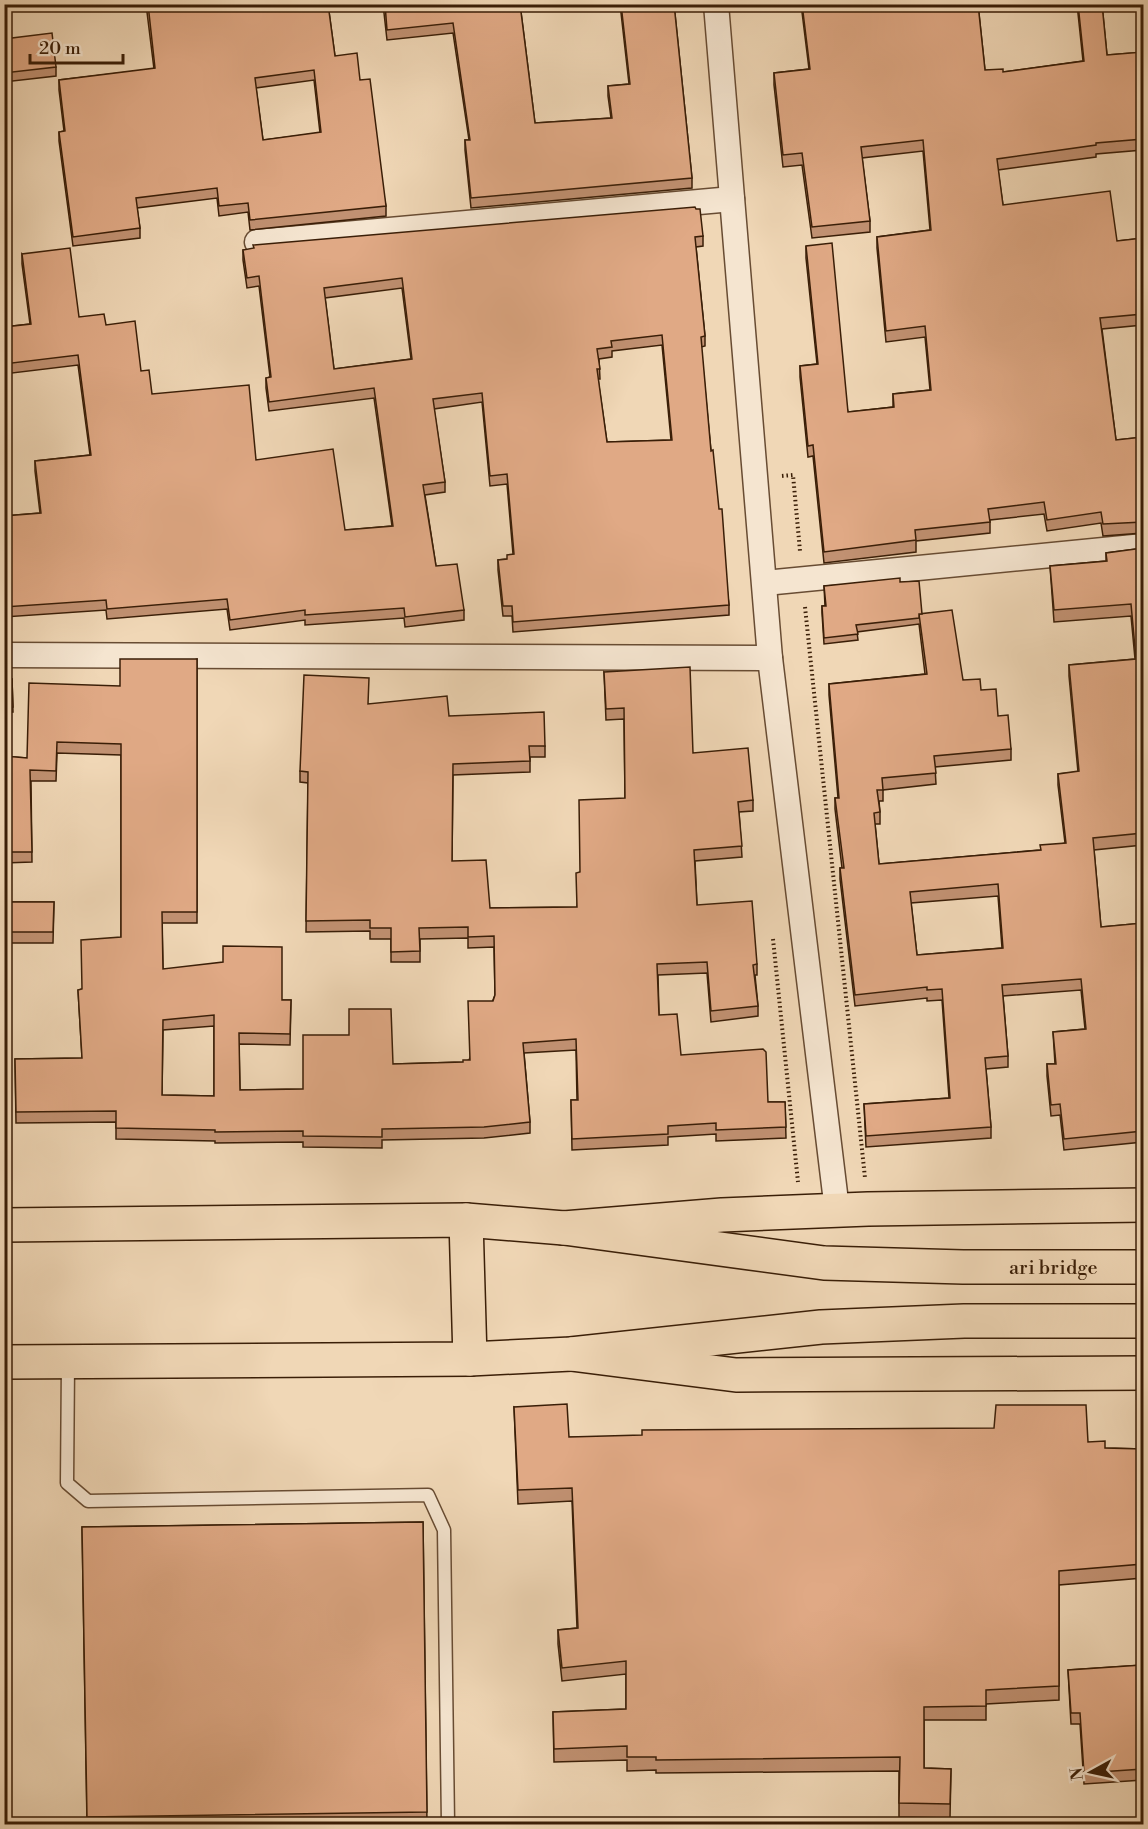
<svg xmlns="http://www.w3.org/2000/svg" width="1148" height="1829" font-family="'Libre Bodoni',serif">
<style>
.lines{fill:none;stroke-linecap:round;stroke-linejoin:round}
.lane-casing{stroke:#684c33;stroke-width:15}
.street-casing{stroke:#684c33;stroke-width:27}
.primary-casing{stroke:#3a1e07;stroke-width:36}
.highway-casing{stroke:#3a1e07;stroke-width:36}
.path{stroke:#3a1e07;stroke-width:4;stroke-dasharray:1.5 3;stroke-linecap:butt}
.lane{stroke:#f5e5d0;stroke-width:12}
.street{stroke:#f5e5d0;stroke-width:24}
.primary{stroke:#f0d7b6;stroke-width:33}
.highway{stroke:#f0d7b6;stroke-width:33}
.wall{fill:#c19172;stroke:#3a1e07;stroke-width:1.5;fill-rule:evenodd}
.building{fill:#e0a985;stroke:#3a1e07;stroke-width:1.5;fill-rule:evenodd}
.labels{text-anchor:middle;stroke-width:4.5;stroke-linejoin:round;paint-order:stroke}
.street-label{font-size:20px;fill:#3a1e07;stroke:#f5e5d0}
</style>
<rect width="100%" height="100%" fill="#f0d7b6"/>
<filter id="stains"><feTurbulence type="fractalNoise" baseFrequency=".00333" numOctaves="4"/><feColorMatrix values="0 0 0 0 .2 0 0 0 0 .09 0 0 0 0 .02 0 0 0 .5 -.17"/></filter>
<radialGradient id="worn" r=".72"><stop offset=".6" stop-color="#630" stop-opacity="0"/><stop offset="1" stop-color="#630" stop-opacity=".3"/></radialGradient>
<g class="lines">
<g class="lane-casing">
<path id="lane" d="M68 1363 67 1483 88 1501 428 1495 444 1530 448 1824"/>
</g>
<g class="street-casing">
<g id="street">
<path d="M716 4 770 658 837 1210"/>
<path d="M257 242 732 199"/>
<path d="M765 583 1144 546"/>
<path d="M4 655 770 658"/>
</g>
</g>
<g class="primary-casing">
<g id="primary">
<path d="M466 1220 470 1359"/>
<path id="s1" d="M4 1225 466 1220 564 1228 824 1263 963 1267H1144"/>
<path d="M4 1362 470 1359 571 1354 821 1327 964 1321H1144"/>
</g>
</g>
<g class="highway-casing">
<g id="highway">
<path d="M564 1228 722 1215 868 1209 1144 1205"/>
<path d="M571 1354 736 1375 1144 1373"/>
</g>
</g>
<g class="path">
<path d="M782 476 793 475 800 551"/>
<path d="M805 607 865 1178"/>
<path d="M773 939 798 1182"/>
</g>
<use href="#lane" class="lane"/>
<use href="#street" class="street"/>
<use href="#primary" class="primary"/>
<use href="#highway" class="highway"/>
</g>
<g class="wall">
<path d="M55 4H102L56 10Z"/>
<path d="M146 4H328L335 56 360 80 386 206V216L250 230 248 212 219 216 217 198 137 208 140 228V238L73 246 59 141V132L64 131 59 90V80L154 69ZM314 80 320 133 263 140 256 88Z"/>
<path d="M383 4H520L535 123 611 118 608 96V86L629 84 620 4H674L692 178V188L471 208 465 150V140H469L453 33 387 40Z"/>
<path d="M801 4H978L985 70 1003 72 1083 61 1077 4H1102L1107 55 1143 52V150L1096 154V157L998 170 1003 205 1117 241 1143 238V325L1102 329 1116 440 1143 437V533L1103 536 1101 523 1047 531 1044 514 990 520V533L916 541V552L824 563 813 456 808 457 800 377V366L817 364 806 258V246L848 412 893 407V394L930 390 925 337 886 342 877 248V237L930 230 923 151 862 158 870 221V232L812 238 802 165 783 167 774 85V73L809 69Z"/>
<path d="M4 39 56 67V76L4 82Z"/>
<path d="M703 236V246L696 247 705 336V346L701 347 711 451 729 605V615L513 632 512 616H503L498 570V560L507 559 513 554 507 484 490 486 482 402 434 409 445 482V492L425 495 436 566 464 610V620L405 627 404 618 305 625V620L230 630 227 609 107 619 106 610 4 617V516L40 513 35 471V461L90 455 78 365 4 374V327L30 324 22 264V254L79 317 106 325 141 371 152 394 256 460 345 530 392 526 374 398 269 411 266 388V378L270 377 259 286 247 288 243 260V250ZM402 288 411 359 334 369 325 298ZM662 345 671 440 607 442 598 379H600L599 359 612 357V351Z"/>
<path d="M4 427 8 457V467L4 468Z"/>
<path d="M1143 548V845L1094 850 1101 927 1143 923V1142L1064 1150 1060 1115 1051 1116 1047 1076V1064H1055L1053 1032 1085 1029 1081 990 1003 996 1008 1056V1067L986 1069 991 1127V1138L866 1147 864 1104 949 1098 942 1000 927 1001V998L855 1006 840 879V868H842L835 809V798H838L829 695V684L925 674 919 624 857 632 858 640 824 644 822 613V606H825L824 586 900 582 922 614 963 680 981 690 998 716 1011 749V760L935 767 936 784 883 790V801H879L880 812V824H875L879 864 1040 850 1065 843 1058 785V774L1078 772 1069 676V665L1135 659 1131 616 1054 622 1050 566 1106 561V553ZM998 896 1002 948 917 955 911 903Z"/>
<path d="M197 659V923H162L163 969 282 1000H291L290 1045 239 1044 240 1090 303 1089 393 1064 463 1062 469 1060 495 995 494 947 468 948V938L420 939V962H391V939H370V931L306 932 308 783 300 782V771L368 704 449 716 545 746V757H530V772L453 775 452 861 490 908 577 907 580 872 625 798 624 719 606 720 604 672 693 753 753 800V811L739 812 742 857 695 861 697 905 757 964V975H755L758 1006V1016L711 1022 707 973 658 975 659 1015 681 1055 768 1102H785L786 1138 716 1141V1134L668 1137V1145L572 1150 571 1100H577L576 1050 524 1053 530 1122V1133L484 1138 382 1140V1148L303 1147V1142L215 1143V1141L116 1139V1122L16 1123 15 1059 82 1058 78 990 82 989 121 937V755L57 753 56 781H31L32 862 4 863V756L27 758 120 686ZM214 1026V1096L162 1095 163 1030Z"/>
<path d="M12 679 13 712H4V680Z"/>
<path d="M4 902H54L53 943H4Z"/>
<rect x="4" y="1100" width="5" height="46"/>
<path d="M514 1407 569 1437 1088 1442 1105 1448 1143 1449V1578L1059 1585V1700L986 1704V1720H924V1768L951 1769 950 1818 899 1817V1771L656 1773V1770L627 1771V1760L554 1762 553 1712 626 1709V1674L562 1681 558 1644V1630L577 1628 572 1501 518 1504Z"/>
<path d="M423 1522 427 1824H87L82 1527Z"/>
<path d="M1143 1665V1780L1084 1784 1080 1724H1071L1068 1670Z"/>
</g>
<g class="building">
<path d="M148 4H328L335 56 357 53 360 80 370 79 386 206 250 220 248 203 219 206 217 188 136 198 140 228 73 237 59 132 65 131 59 80 155 68ZM314 70 321 132 263 140 255 78Z"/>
<path d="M385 4H520L535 123 612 118 608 86 630 84 621 4H674L692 178 471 198 465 140H470L453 23 387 30Z"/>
<path d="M802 4H978L985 70 1003 69V72L1084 61 1078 4H1102L1107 55 1143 52V139L1096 143V145L997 159 1003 205 1110 191 1117 241 1143 238V314L1100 318 1116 440 1143 437V522L1103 524 1101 512 1047 520 1044 502 988 509 990 522 915 530 916 540 824 552 813 445 808 446 800 366 818 364 806 246 832 243 848 412 894 407 893 394 931 390 925 326 886 331 877 237 931 230 923 140 861 147 870 221 812 227 802 153 783 155 774 73 810 69Z"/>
<path d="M52 33 56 67 4 73V39Z"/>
<path d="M695 207 696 209H700L703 236 695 237 705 336 701 337 711 451 713 450 719 509H722L729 605 513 622 512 606H503L498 560 507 559V555L514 554 507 474 490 476 482 393 433 399 445 482 423 485 436 566 457 564 464 610 405 617 404 608 305 615V610L230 620 227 599 107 609 106 600 4 607V516L41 513 35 461 91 455 78 355 4 364V327L31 324 22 254 70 248 79 317 104 314 106 325 135 321 141 371 149 370 152 394 249 385 256 460 333 449 345 530 393 526 374 388 269 402 266 378 271 377 259 276 247 278 243 250 254 248 253 245ZM402 278 412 359 334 369 324 288ZM662 335 672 440 607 442 597 369H600L597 349 612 347 611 341Z"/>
<path d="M4 427 8 457 4 458Z"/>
<path d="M1143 548V833L1093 838 1101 927 1143 923V1131L1064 1139 1060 1104 1051 1105 1047 1064H1056L1053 1032 1086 1029 1081 979 1002 985 1008 1056 985 1058 991 1127 866 1136 864 1104 950 1098 942 989 927 990V987L855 995 840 868H844L835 798H839L829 684 927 674 919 614 952 610 963 680 980 679 981 690 996 689 998 716 1008 715 1011 749 934 756 936 773 882 778 883 790H877L880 812 874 813 879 864 1041 850 1040 845 1066 843 1058 774 1079 771 1069 665 1136 659 1131 604 1054 610 1050 566 1107 561 1106 553ZM998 884 1003 948 917 955 910 892Z"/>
<path d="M900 578V582L919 581 922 614H919V618L856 625 858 634 824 638 822 606H826L824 586Z"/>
<path d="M120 659H197V912H162L163 969 223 962V946L282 947V1000H291L290 1034 239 1033 240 1090 303 1089V1035H349V1009H391L393 1064 463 1062V1060H470L468 1001H493L495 995 494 936 468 937V927L419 928 420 951 391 952V928H370V920L306 921 308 772 300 771 304 675 369 678 368 704 447 696 449 716 544 712 545 746H529L530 761 453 764 452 861 486 860 490 908 577 907 576 873 580 872 579 800 625 798 624 708 606 709 604 672 690 667 693 753 748 748 753 800 738 802 742 846 694 850 697 905 752 901 757 964 753 965 758 1006 711 1011 707 962 657 964 659 1015 677 1014 681 1055 763 1049 766 1052 768 1102H785L786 1127 716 1130V1123L668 1126V1134L572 1139 571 1100H578L576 1039 523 1043 530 1122 484 1127 382 1129V1137L303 1136V1131L215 1132V1130L116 1128V1111L16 1112 15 1059 82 1058 78 990 82 989 81 940 121 937V744L57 742 56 771 30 770 32 852H4V756L27 758 29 683 120 686ZM214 1015V1096L162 1095 163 1020Z"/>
<path d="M12 679 13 707 4 708V680Z"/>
<path d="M4 902H54L53 932H4Z"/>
<rect x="4" y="1100" width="5" height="35"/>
<path d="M567 1404 569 1437 642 1435V1430L994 1428 996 1405H1086L1088 1442 1105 1441V1448L1143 1449V1564L1059 1571V1686L986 1690V1706L924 1707V1768L951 1769 950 1804 899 1803 900 1757 656 1760V1757H627V1746L554 1749 553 1712 626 1709V1661L562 1668 558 1630 578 1628 572 1488 518 1490 514 1407Z"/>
<path d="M423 1522 427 1812 87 1817 82 1527Z"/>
<path d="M1142 1665H1143V1769L1084 1773 1080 1713H1071L1068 1670Z"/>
</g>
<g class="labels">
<g class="street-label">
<text dy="7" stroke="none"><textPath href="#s1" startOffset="1052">ari bridge</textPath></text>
</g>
</g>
<rect width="1148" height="1829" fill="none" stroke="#f0d7b6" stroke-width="24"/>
<rect x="6" y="6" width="1136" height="1817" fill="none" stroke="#3a1e07" stroke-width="3"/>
<rect x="12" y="12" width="1124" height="1805" fill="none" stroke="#3a1e07" stroke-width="1.5"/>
<g transform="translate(1091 1772) rotate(262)" stroke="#f5e5d0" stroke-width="4.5" paint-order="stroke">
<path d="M0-4.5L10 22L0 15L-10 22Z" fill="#3a1e07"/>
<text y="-9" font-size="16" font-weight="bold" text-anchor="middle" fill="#3a1e07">N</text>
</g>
<path d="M30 54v9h93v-9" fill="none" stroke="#3a1e07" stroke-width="3"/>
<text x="39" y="54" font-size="18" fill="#3a1e07" stroke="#f5e5d0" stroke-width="4.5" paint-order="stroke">20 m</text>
<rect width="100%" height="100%" filter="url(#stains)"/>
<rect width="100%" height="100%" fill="url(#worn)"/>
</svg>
